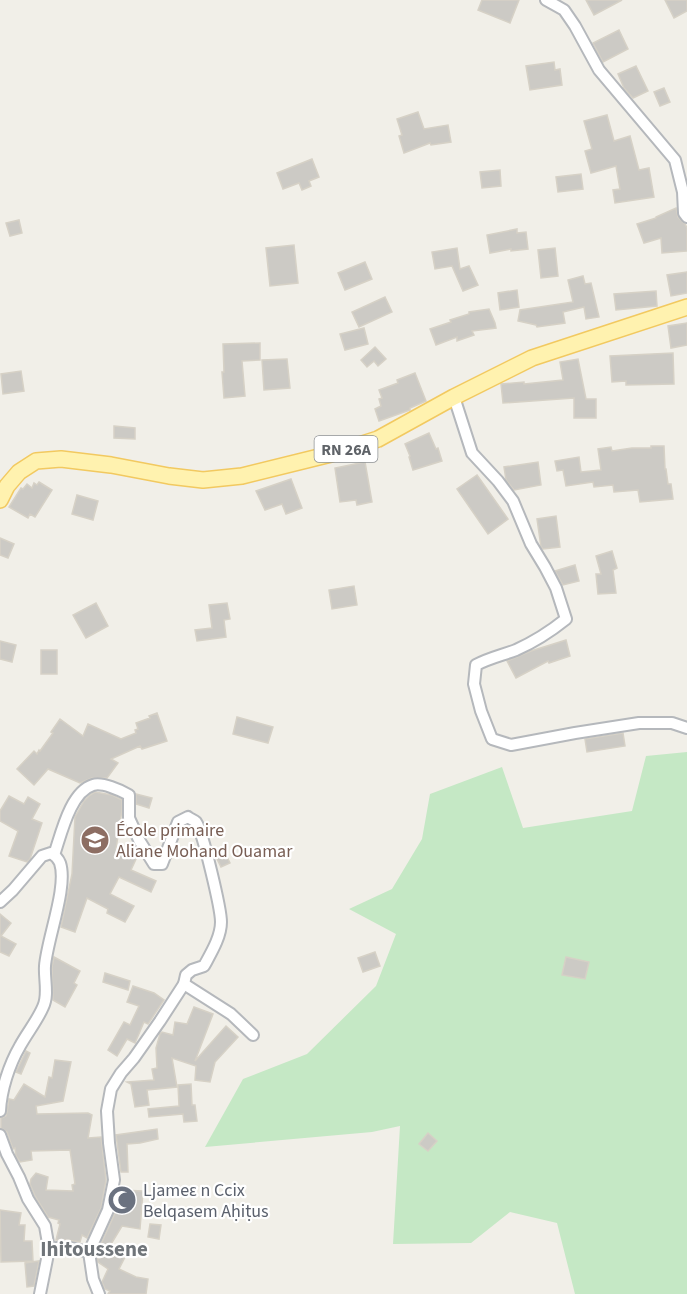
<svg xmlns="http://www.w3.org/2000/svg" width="687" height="1294" font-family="'Source Sans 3',sans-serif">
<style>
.green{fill:#c5e8c5}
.building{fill:#cccac5;stroke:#d6d1c6;stroke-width:1.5}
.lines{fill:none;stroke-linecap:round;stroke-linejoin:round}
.street-casing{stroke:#b5b8bc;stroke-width:14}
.primary-casing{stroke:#f2c960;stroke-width:18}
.street{stroke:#fff;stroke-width:10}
.primary{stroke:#fff2af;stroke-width:15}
.labels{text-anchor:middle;stroke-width:4.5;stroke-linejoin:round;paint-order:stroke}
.shield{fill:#fff;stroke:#8f9295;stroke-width:1.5}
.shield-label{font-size:16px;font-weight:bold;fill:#5f6368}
.education-label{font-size:18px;fill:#785e54;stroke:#fff;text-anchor:start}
.worship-label{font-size:18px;fill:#5b616d;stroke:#fff;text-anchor:start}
.quarter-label{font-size:21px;font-weight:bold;fill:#70757a;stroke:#fff}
</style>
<rect width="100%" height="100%" fill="#f1efe8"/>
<path class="green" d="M687 752V1294H575L557 1223 510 1212 471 1243 393 1244 400 1126 372 1132 205 1147 243 1079 307 1054 376 986 396 934 349 909 392 889 422 839 430 794 502 767 523 828 632 811 646 756Z"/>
<g class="building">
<path d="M482 0H519L510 23 478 10Z"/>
<path d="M586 0H622L594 15Z"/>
<path d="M665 0H687V11L674 18Z"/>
<path d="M619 30 628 49 603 62 593 43Z"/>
<path d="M554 62 555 70 560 69 562 85 530 90 526 66Z"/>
<path d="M636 66 648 91 633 98 624 88 618 74Z"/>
<path d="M664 88 670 102 660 106 654 92Z"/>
<path d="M418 112 424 129 448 125 451 142 431 145 430 143 404 153 399 136 402 135 397 119Z"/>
<path d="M607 115 614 141 630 136 639 170 649 168 654 197 615 203 613 190 620 189 616 166 591 173 585 151 592 149 584 121Z"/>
<path d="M312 159 319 177 309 181 311 186 302 190 299 183 283 189 277 173Z"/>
<path d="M500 170 501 186 482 188 480 172Z"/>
<path d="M581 174 583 189 558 192 556 177Z"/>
<path d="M676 208 678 217 685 224 687 228V251L662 253 661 238 644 243 637 224 656 218V217Z"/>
<path d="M19 220 22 233 10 236 6 223Z"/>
<path d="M517 229V233L526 232 528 249 511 251V249L490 253 487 235Z"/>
<path d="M294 245 298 283 270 286 266 248Z"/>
<path d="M457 248 460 269 469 266 478 285 463 291 452 266 435 269 432 252Z"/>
<path d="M555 248 558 276 541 278 538 250Z"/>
<path d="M365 262 372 279 345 290 338 273Z"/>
<path d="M687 272V293L671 296 667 275Z"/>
<path d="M583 276 585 284 591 283 599 317 586 319 584 307 563 312 565 323 537 327 536 325 518 321 520 310 573 302 568 280Z"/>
<path d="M517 290 519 307 500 310 498 293Z"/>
<path d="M656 291 657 306 616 310 614 294Z"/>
<path d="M385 297 392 312 359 327 352 312Z"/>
<path d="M489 309 495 323 496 328 472 331 474 335 457 341V337L436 345 430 329 451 322 450 320 469 314V312Z"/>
<path d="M687 323V345L671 348 668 326Z"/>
<path d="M364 328 368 344 345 350 340 334Z"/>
<path d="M260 343V360L242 361 245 396 224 398 222 372H224L223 344Z"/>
<path d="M375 347 386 359 378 366 374 361 367 367 361 360Z"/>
<path d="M673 353 674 384 626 385V381L612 382 610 356Z"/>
<path d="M287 359 290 388 264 390 262 360Z"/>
<path d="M578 359 586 399H596V418H574V398L503 403 501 384 524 382V384L563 380 560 362Z"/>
<path d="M21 371 24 391 3 394 1 374Z"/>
<path d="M415 373 426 401 410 408V410L379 421 375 409 381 406 379 399 382 398 379 390 398 383 397 380Z"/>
<path d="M114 426 135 428V439L114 438Z"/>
<path d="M429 433 436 449 438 448 442 461 413 470 409 457 410 456 405 444Z"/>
<path d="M651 446H664L665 469H666L668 484H671L673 499 640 502 638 490 614 492 613 485 594 487 593 482 566 486 563 470 557 471 555 461 579 457 581 472 601 470 598 449 611 447 612 451 632 448H651Z"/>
<path d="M365 462 372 502 357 505 356 500 340 502 335 468Z"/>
<path d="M538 462 541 485 514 490 506 480 504 467Z"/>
<path d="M477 475 508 519 488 534 457 489Z"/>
<path d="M291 479 302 508 286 514 282 504 265 510 256 491Z"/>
<path d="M39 482 52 490 35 517 30 514 28 518 9 507 21 488 23 489 27 484 32 488 34 483 37 485Z"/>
<path d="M77 495 98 501 93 520 72 514Z"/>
<path d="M556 516 560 547 543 549 541 547 537 519Z"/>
<path d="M0 538 14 544 8 558 0 555Z"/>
<path d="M612 551 617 568 613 570 616 593 598 594 596 574H601L596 556Z"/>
<path d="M575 565 579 581 563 585 555 571Z"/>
<path d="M354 586 357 605 332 609 329 590Z"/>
<path d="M96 603 108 626 86 638 73 615Z"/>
<path d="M227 603 230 619 224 620 226 637 197 641 195 630 212 628 209 605Z"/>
<path d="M566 640 570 656 549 663 548 661 516 678 507 661 531 651Z"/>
<path d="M0 641 16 645 12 662 0 659Z"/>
<rect x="41" y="650" width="16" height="24"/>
<path d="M157 713 167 741 142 749 140 746 111 759 118 763 107 778H92L80 783 48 769 34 785 17 769 34 751 37 754 39 750 40 751 53 733 51 732 60 719 83 736 88 724 121 739 136 733 135 730 138 729 136 723 150 718 149 716Z"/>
<path d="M237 717 273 727 268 743 233 734Z"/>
<path d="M623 733 625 746 587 752 585 739Z"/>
<path d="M95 792 112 795 122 800V810L116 849 136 859 131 870 156 881 151 892 119 877 110 894 134 906 125 922 107 913 108 909 87 898 75 932 61 927 72 874 75 817 84 801 90 795Z"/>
<path d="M136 794 152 798 149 808 136 804Z"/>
<path d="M9 796 24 804 28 797 40 804 32 819 42 823 30 859 27 862 9 856 18 831 0 821V811Z"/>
<path d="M225 853 230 863 221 867 216 857Z"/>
<path d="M0 914 11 923 1 936 16 944 9 956 0 952Z"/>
<path d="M375 952 380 966 363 972 358 958Z"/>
<path d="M54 957 80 971 74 983 77 985 65 1007 53 1000 52 967Z"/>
<path d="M566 957 589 962 585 979 562 975Z"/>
<path d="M105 973 130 981 128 990 103 982Z"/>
<path d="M133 986 154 993 164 1000 148 1024 144 1022 135 1043 127 1039 117 1056 108 1050 124 1022 130 1025 139 1006 127 1002Z"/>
<path d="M194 1007 213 1014 195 1061 226 1026 238 1037 215 1062 210 1082 195 1080 196 1066 172 1058 177 1087 147 1090 149 1105 135 1107 131 1084 127 1082 154 1080 152 1069 157 1068 156 1048 160 1034 162 1032 173 1035 175 1022 187 1024Z"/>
<path d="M26 1051 30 1053 21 1074 16 1072Z"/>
<path d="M55 1060 71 1062 63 1101 36 1106 37 1114 88 1113 92 1115 88 1138 101 1137 106 1180 101 1208 87 1238 82 1235 80 1242 67 1240H56L60 1224 58 1223 59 1220 48 1217 35 1196 30 1184 31 1179 36 1173 48 1177 46 1190 73 1191 72 1185 75 1184 70 1150 31 1151 32 1160 20 1162 16 1156 15 1148 13 1149 7 1132 1 1128V1118L6 1116 7 1112 9 1099 14 1100 24 1084 45 1097 49 1077 52 1078Z"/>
<path d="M191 1084 192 1105H195L197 1121 184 1122 183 1114 149 1117 148 1109 179 1106 178 1085Z"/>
<path d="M157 1129 158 1139 140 1143 127 1144 128 1172H121L116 1135Z"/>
<path d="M428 1133 437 1141 428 1151 419 1144Z"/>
<path d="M120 1190 143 1191 140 1229 122 1226 108 1249 125 1257 119 1269 136 1277 148 1279 146 1294H108L110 1291 105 1289 102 1282 108 1269 98 1262 97 1253 115 1213Z"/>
<path d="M0 1210 21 1213 19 1225H25L24 1241H32L33 1261 1 1262Z"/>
<path d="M150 1224 161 1225 159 1239 148 1237Z"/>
<path d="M39 1261 34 1286 27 1287 25 1263Z"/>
</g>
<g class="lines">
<g class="street-casing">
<g id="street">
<path d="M546 0 564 10 575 26 599 70 675 160 683 192 684 213 687 217"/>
<path d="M454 397 472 453 498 481 513 501 531 544 545 567 556 588 566 619C551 631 534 642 516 650 503 655 489 658 476 665L474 684 481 711 492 739 511 745 575 733 639 723H672L687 728"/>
<path d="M54 855C61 835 70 792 93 785 102 782 120 790 129 795V818L139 840 154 864H162L178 822 188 817C190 819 194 820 196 822 203 832 221 909 221 922 221 937 211 953 204 966L192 970 186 975 184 984 160 1021 134 1058 121 1073 111 1089 107 1111 109 1143 114 1180 108 1210 89 1252"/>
<path d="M0 902 13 890 42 856 51 853C56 856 58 858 60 863 68 887 47 939 45 966 44 979 49 995 43 1007 37 1021 27 1033 20 1046 9 1065 1 1090 0 1111"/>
<path d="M184 984 231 1014 253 1035"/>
<path d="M0 1135 7 1154 19 1177 28 1199 45 1226 49 1249 66 1247 89 1252 93 1279 99 1294"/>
<path d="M40 1294 49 1249"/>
</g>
</g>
<g class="primary-casing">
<path id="primary" d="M0 500 7 486 19 472 36 461 61 459 111 465 169 476 203 480 242 476 331 454 378 439 454 397 532 358 687 307"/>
</g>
<use href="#street" class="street"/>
<use href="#primary" class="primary"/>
</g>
<defs>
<g id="school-disc" transform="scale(1.5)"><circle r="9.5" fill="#8d6e63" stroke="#fff"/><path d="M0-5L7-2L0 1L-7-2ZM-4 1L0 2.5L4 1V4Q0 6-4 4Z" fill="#fff"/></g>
<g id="mosque-disc" transform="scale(1.5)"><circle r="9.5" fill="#6b7280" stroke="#fff"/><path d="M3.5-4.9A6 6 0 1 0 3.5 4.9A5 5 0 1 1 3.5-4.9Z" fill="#fff"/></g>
</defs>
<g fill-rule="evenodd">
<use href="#school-disc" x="95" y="840"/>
<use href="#mosque-disc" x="122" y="1200"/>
</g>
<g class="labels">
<rect class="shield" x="314.5" y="436" width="63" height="26" rx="4.5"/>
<g class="shield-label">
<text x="346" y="455">RN 26A</text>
</g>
<g class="education-label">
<text x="116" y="836">École primaire<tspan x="116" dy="21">Aliane Mohand Ouamar</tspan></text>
</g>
<g class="worship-label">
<text x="143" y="1196">Ljameɛ n Ccix<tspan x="143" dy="21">Belqasem Aḥiṭus</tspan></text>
</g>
<g class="quarter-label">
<text x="94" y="1256">Ihitoussene</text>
</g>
</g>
</svg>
